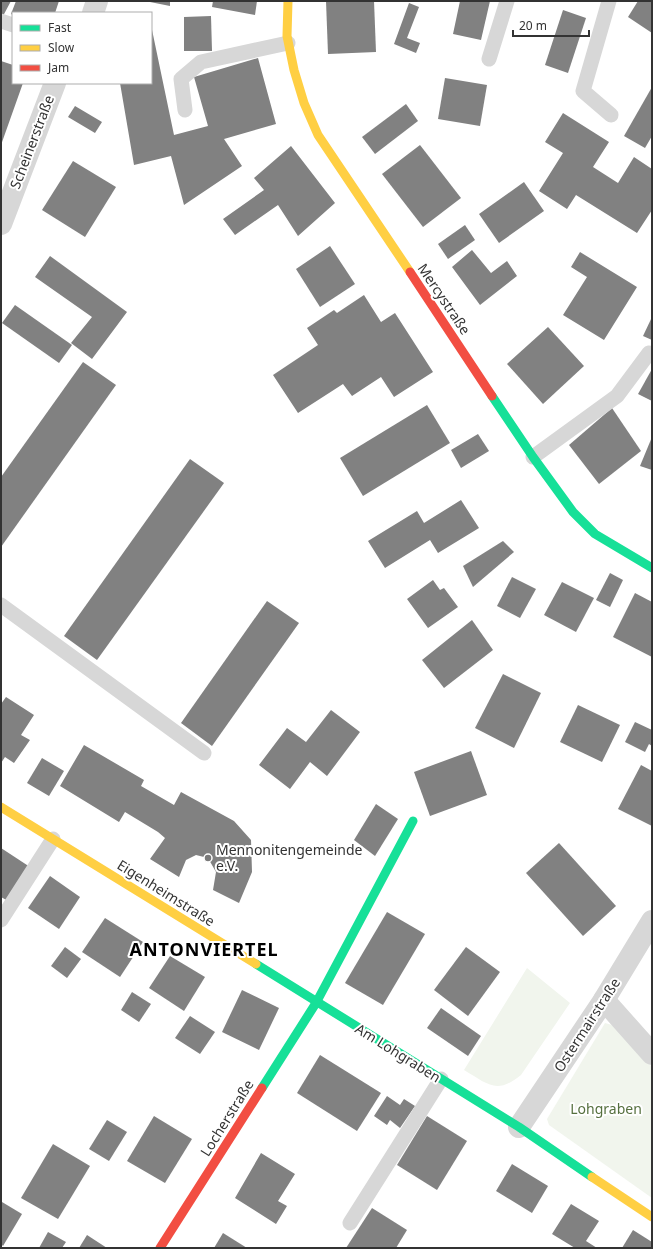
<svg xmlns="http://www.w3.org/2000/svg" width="653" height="1249" font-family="'Noto Sans',sans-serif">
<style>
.green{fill:#f1f5ed}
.building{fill:#818181}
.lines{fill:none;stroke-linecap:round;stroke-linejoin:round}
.lane{stroke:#d7d7d7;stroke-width:15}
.street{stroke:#d7d7d7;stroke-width:22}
.fast{stroke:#16e098;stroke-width:9}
.slow{stroke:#ffcf43;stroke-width:9}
.jam{stroke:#f24e42;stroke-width:9}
.poi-dot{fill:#7a7a7a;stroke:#fff;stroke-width:1.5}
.labels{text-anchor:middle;stroke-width:4;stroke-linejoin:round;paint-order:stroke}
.street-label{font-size:14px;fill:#333;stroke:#fff}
.poi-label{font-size:14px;fill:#333;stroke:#fff;text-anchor:start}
.park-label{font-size:14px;fill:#56703f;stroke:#fff}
.district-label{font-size:18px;font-weight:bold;letter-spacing:1px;fill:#000;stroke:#fff}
</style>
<rect width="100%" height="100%" fill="#fff"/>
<g class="green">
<path d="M527 968 570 1003 521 1075C496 1095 488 1084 464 1070Z"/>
<path d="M605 1023 612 1025 652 1067V1198L549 1125 547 1119Z"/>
</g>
<g class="building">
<path d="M1 1H11L3 16 1 14Z"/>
<path d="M16 1H59L55 13H13V15L11 14Z"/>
<path d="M145 1H170V6Z"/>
<path d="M213 1H257L255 15 212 7Z"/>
<path d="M326 1H374L376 52 328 54Z"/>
<path d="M460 1H490L481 40 453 34Z"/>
<path d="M638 1H652V33L628 17Z"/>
<path d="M409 3 419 7 407 38 420 43 416 53 394 44Z"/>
<path d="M563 10 586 18 568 73 545 65Z"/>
<path d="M211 16 212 51H184V17Z"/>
<path d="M151 25 174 135 208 126 194 77 258 58 276 124 224 139 242 166 184 205 171 156 134 165 120 83H151Z"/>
<path d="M1 61 13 65V83H23L1 145Z"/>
<path d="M445 78 487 85 480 126 438 119Z"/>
<path d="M652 87V136L645 148 624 136Z"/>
<path d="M406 104 418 121 375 154 362 137Z"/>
<path d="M75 106 102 122 95 133 68 117Z"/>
<path d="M563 113 609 142 593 167 618 183 634 157 652 169V210L637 233 576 195 567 209 539 191 563 153 545 142Z"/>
<path d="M420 145 461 198 423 227 382 174Z"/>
<path d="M291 146 335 203 298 236 278 205 235 235 223 219 264 190 254 178Z"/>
<path d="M73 161 116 187 85 237 42 210Z"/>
<path d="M524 182 544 211 499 243 479 214Z"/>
<path d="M465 225 475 240 448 259 438 244Z"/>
<path d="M330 246 355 284 320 307 296 269Z"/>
<path d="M472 250 491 273 507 261 517 276 480 305 452 267Z"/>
<path d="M580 252 637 287 604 340 563 315 587 277 571 267Z"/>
<path d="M50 256 127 312 92 359 71 343 92 317 35 277Z"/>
<path d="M364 295 381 322 395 313 433 372 394 397 381 377 352 396 343 384 298 413 273 375 318 345 307 328 334 310 337 313Z"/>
<path d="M15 305 72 345 59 363 2 323Z"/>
<path d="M652 317V340L643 336Z"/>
<path d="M548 327 584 366 543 404 507 364Z"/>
<path d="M83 362 116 385 1 547V477Z"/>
<path d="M652 369V401L638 394Z"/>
<path d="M427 405 450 443 363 496 340 458Z"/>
<path d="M612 408 641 451 599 484 569 445Z"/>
<path d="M478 434 489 451 461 468 451 450Z"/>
<path d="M652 437V470L640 466Z"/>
<path d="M190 459 224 483 97 660 64 636Z"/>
<path d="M461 500 479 528 438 553 430 540 385 568 368 541 417 511 424 523Z"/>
<path d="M503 541 514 552 473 587 463 566Z"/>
<path d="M610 573 623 580 610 607 596 600Z"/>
<path d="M512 577 536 589 520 618 497 606Z"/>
<path d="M433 580 440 590 444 588 458 607 428 628 407 599Z"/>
<path d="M562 582 594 598 576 632 544 615Z"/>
<path d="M635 593 652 602V657L613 637Z"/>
<path d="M267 601 299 623 212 746 181 723Z"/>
<path d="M472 620 493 650 444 688 422 660Z"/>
<path d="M503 674 541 693 514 748 475 728Z"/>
<path d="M6 697 34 715 21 735 30 740 14 763 5 757 1 763V704Z"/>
<path d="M578 705 620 725 602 762 560 742Z"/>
<path d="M331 710 360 732 327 776 310 762 290 789 259 765 287 728 306 742Z"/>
<path d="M635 722 652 730V746L649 744 645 752 625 742Z"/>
<path d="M84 745 144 780 141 786 174 805 181 792 234 821 251 840 252 872 239 903 213 890 216 872 208 858 196 855 186 860 179 877 150 859 165 838 158 832 125 812 119 822 60 786Z"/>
<path d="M471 751 487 795 430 816 414 772Z"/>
<path d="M42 758 64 771 49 796 27 783Z"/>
<path d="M641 765 652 771V826L618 809Z"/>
<path d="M376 804 398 819 375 856 354 840Z"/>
<path d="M559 843 616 906 583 936 526 873Z"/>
<path d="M1 848 30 867 8 901 1 897Z"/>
<path d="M50 876 80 897 59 929 28 908Z"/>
<path d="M387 912 425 934 383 1005 345 983Z"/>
<path d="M105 918 143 942 120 977 82 952Z"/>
<path d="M65 947 81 959 67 978 51 966Z"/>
<path d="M466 947 500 972 468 1016 434 990Z"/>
<path d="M170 956 205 977 184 1011 149 988Z"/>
<path d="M242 990 279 1008 259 1050 222 1032Z"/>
<path d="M132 992 151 1004 139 1022 121 1010Z"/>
<path d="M441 1008 481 1036 468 1056 427 1028Z"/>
<path d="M190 1016 215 1032 200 1054 175 1038Z"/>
<path d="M320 1055 381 1093 357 1131 297 1093Z"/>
<path d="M387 1096 400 1105 404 1099 415 1106 400 1128 390 1120 387 1125 374 1116Z"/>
<path d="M154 1116 192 1139 165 1183 127 1161Z"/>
<path d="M427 1116 467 1141 437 1190 397 1165Z"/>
<path d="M107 1120 127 1132 109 1161 89 1149Z"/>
<path d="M53 1144 90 1166 58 1219 21 1198Z"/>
<path d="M261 1153 295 1174 278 1201 287 1206 276 1224 235 1198Z"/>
<path d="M512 1164 548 1186 532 1213 496 1191Z"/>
<path d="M2 1202 22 1214 3 1246 1 1244Z"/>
<path d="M571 1204 599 1221 586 1241 597 1248H575L552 1234Z"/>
<path d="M372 1208 407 1230 396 1248H346Z"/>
<path d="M633 1230 652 1242V1248H622Z"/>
<path d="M48 1232 66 1242 62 1248H39Z"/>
<path d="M223 1233 247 1248H214Z"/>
<path d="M87 1235 107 1248H79Z"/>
</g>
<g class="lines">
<g class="lane">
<path d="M609 1 583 91 611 115"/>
<path d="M1 21 13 25"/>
<path d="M489 59 507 1"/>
<path d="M185 110 181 79 201 62 288 43"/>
<path d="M533 457 617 396 649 353"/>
<path d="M1 605 204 753"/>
<path d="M1 920 53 839"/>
<path d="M350 1223 441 1079"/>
</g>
<g class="street">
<path d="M93 13 97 1"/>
<path d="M1 224 55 83"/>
<path d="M604 1000 652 1054"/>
<path d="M519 1127 604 1000 652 921"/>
</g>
<g class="fast">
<path d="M492 396 533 457 573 512 595 534 652 568"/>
<path d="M256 964 519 1127 592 1177"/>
<path d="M262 1088 316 1003 413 821"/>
</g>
<g class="slow">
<path d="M288 1 287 36 294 70 304 103 318 135 410 272"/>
<path d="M1 807 256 964"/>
<path d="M592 1177 652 1217"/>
</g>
<g class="jam">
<path d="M410 272 492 396"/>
<path d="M160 1248 262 1088"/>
</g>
</g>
<circle class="poi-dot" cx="208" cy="858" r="4"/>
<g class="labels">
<g class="street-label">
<text transform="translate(32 142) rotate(-69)" y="5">Scheinerstraße</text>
<text transform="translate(444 299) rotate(56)" y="5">Mercystraße</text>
<text transform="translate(166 893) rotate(32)" y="5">Eigenheimstraße</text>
<text transform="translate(587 1025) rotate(-57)" y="5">Ostermairstraße</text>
<text transform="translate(398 1053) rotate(32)" y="5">Am Lohgraben</text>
<text transform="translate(227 1118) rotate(-58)" y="5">Locherstraße</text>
</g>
<g class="poi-label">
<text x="216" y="855">Mennonitengemeinde<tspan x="216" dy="16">e.V.</tspan></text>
</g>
<g class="park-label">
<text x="606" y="1114">Lohgraben</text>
</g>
<g class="district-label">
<text x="204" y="956">ANTONVIERTEL</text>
</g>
</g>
<rect width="653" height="1249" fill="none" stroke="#333333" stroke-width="4"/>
<rect x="12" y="12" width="140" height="72" fill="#ffffff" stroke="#adadad"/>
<rect x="20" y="25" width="20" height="6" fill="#16e098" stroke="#adadad"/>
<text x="48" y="32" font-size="12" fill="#333333">Fast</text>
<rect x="20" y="45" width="20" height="6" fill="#ffcf43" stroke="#adadad"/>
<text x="48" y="52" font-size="12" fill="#333333">Slow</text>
<rect x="20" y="65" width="20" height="6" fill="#f24e42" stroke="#adadad"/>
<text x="48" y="72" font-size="12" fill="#333333">Jam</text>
<path d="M513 30v6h76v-6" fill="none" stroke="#333333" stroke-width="2"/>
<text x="519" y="30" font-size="12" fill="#333333" stroke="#ffffff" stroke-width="3" paint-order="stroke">20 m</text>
</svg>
